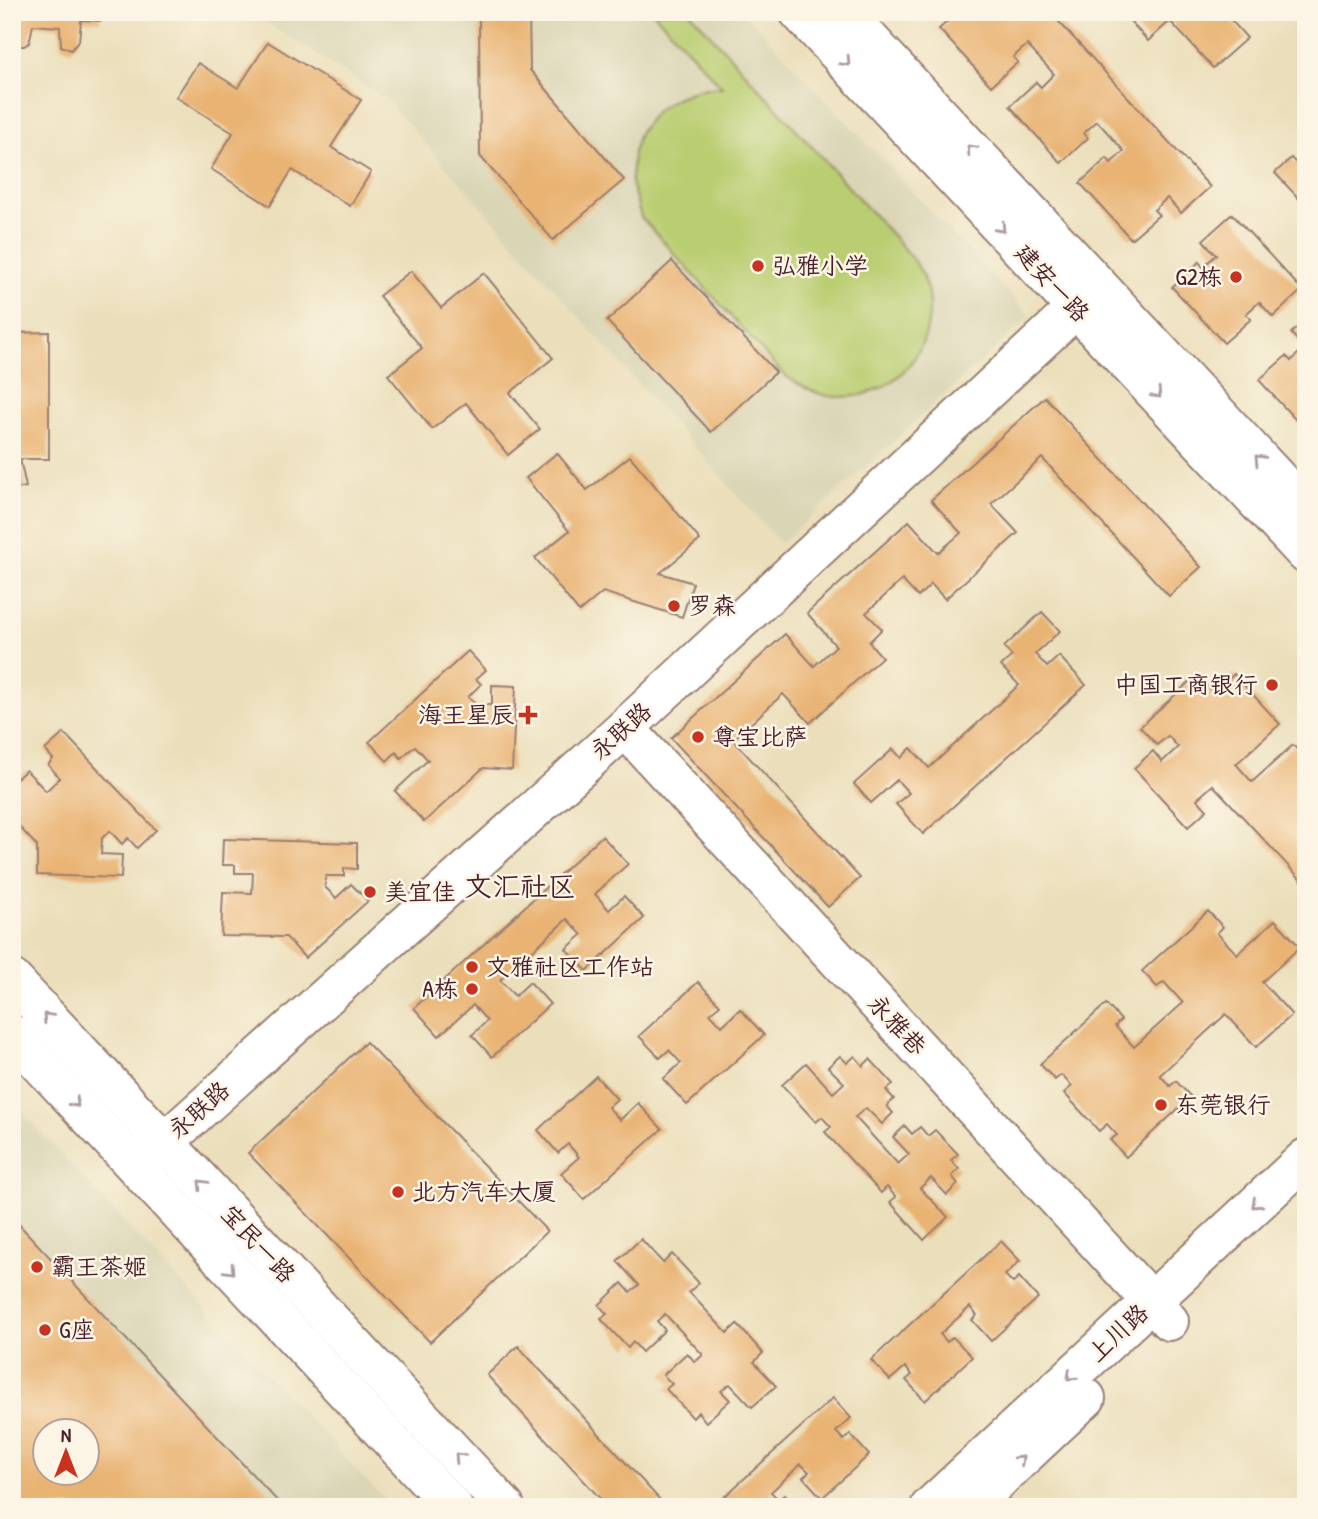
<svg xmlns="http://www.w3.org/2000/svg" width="1318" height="1519" font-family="'Patrick Hand','LXGW WenKai TC',sans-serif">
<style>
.built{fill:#dad5b5;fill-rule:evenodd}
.green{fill:#b9cd71;stroke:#82764e;stroke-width:2}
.building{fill:#e9b373;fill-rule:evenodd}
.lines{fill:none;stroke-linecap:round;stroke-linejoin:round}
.minor-casing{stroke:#9a7f73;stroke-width:42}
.major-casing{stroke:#9a7f73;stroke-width:42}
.minor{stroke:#fff;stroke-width:38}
.major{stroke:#fff;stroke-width:38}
.oneway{stroke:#ae9aa0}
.poi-dot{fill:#c8321e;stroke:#fcf5e5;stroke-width:2.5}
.labels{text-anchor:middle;stroke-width:5;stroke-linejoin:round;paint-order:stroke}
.poi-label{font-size:24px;fill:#4a1f2b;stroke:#fcf5e5;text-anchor:start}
.street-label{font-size:24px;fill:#4a1f2b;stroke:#fcf5e5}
.quarter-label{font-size:28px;fill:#4a1f2b;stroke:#fcf5e5}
</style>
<rect width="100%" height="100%" fill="#fcf5e5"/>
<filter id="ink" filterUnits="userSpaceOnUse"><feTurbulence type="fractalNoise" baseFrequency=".0143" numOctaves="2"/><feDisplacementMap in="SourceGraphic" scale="14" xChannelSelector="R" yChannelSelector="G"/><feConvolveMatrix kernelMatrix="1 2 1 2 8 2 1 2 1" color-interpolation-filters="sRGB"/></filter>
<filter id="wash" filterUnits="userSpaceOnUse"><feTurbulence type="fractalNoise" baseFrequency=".00686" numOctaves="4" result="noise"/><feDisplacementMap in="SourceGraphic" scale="28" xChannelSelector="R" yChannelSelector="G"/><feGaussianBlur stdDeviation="1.57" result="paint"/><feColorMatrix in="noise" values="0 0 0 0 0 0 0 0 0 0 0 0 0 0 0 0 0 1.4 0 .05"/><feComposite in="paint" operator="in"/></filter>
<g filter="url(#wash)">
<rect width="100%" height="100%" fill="#ebdfbb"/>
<g class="built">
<path d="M250 12H743L1030 316 781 544 386 99Z"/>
<path d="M12 1102 391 1507H12ZM46 1432H88V1474H46Z"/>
</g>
<path class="green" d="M653 12H690L901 245C908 255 919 265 923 276 946 336 902 400 837 397 816 396 800 385 783 374L641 217 631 182 633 153 639 133 657 110 674 99 698 89 722 87Z"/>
<g id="blocks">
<g class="building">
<path d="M12 12H101L100 21 81 20 79 41 71 50 61 46 60 27 33 25 29 43 24 46H18L12 37Z"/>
<path d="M479 12H529L530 70 624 180 553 240 480 156Z"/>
<path d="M958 12H1050L1210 187 1181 213 1167 198 1154 210 1159 215 1131 239 1080 183 1107 158 1111 163 1124 151 1097 121 1084 133 1088 138 1061 163 1010 106 1036 82 1041 87 1054 74 1027 45 1013 57 1018 62 991 86 939 29Z"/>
<path d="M1122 12H1224L1247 38 1213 68 1170 21 1148 41Z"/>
<path d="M268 42 361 100 331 147 371 172 350 206 292 170 270 206 211 169 233 133 176 97 198 63 238 88Z"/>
<path d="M1306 156V198L1302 202 1275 173 1291 158 1297 164Z"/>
<path d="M1232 214 1302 290 1273 317 1259 302 1246 314 1251 319 1224 343 1172 287 1199 262 1203 267 1216 255 1203 240Z"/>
<path d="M672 261 776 372 711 432 607 321Z"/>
<path d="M411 271 441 308 484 273 553 358 510 393 540 429 508 455 466 403 432 429 388 375 422 348 379 296Z"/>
<path d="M1306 320V431L1259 380 1286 356 1291 361 1304 348 1291 333Z"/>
<path d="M49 332V459H20L26 487 12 490V333Z"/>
<path d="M1045 397 1201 567 1169 596 1042 458 991 504 1018 533 945 599 931 584 918 597 902 580 866 613 882 629 869 642 882 657 810 723 783 694 733 740 860 878 828 907 671 738 785 634 814 666 836 646 807 613 909 521 938 553 961 533 931 500Z"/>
<path d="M557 453 587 490 630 456 700 540 660 573 693 583 682 617 603 592 579 612 535 558 569 531 526 478Z"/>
<path d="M1042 612 1060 631 1035 654 1047 667 1059 656 1086 685 923 834 896 804 909 793 897 780 871 803 854 784 893 749 901 758 911 748 929 768 1019 685 1001 666 1012 656 1004 647Z"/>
<path d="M468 651 486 670 476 679 481 684 468 697 476 705H492V685L516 686 512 770 483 768 424 822 395 791 428 760 415 746 401 758 396 752 387 761 369 742Z"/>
<path d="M1234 674 1280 724 1236 764 1252 782 1293 745 1306 759V885L1213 785 1197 799 1207 810 1188 827 1134 768 1153 751 1162 762 1178 747 1168 736 1157 745 1140 727 1197 675 1214 693Z"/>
<path d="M64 733 156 830 137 848 128 838 122 844 110 831 102 838 101 854 122 855 121 878 37 875V846L12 819V783L26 770 46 791 60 778 48 765 53 759 45 750Z"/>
<path d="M602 836 628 864 595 894 609 910 624 896 644 918 587 971 566 949 582 935 567 919 500 980 515 996 530 982 550 1004 492 1057 472 1035 487 1021 473 1005 439 1036 414 1008Z"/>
<path d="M223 839 357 843V869L344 868V876H326L325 887 336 898 351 884 368 901 305 958 286 937 221 936 223 892 252 893 253 873H235V865H222Z"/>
<path d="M1208 911 1223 927 1217 933 1237 954 1275 920 1300 947 1262 982 1292 1015 1256 1047 1226 1014 1160 1075 1170 1086 1176 1081 1191 1097 1126 1157 1110 1140 1117 1135 1107 1124 1099 1131 1064 1093 1072 1086 1061 1075 1055 1080 1040 1064 1106 1004 1121 1020 1115 1026 1134 1047 1183 1003 1164 982 1157 987 1142 971Z"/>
<path d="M698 982 720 1005 710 1013 722 1026 740 1009 764 1035 687 1105 663 1079 681 1063 669 1050 660 1058 639 1036Z"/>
<path d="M366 1042 547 1231 430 1342 248 1153Z"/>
<path d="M840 1056 847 1063 855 1056 863 1066 870 1059 893 1084 886 1090 894 1099 887 1106 893 1113 882 1124 866 1108 855 1117 898 1164 909 1154 893 1137 905 1126 912 1134 920 1127 928 1136 935 1130 958 1154 951 1160 959 1169 952 1176 958 1184 947 1195 931 1178 920 1188 948 1217 924 1240 890 1202 896 1197 887 1187 881 1193 825 1132 831 1127 822 1117 816 1122 782 1085 806 1063 833 1093 844 1083 828 1067Z"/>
<path d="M596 1076 617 1099 608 1107 620 1120 638 1103 662 1129 584 1199 561 1173 579 1157 568 1144 558 1153 538 1130Z"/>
<path d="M12 1217 283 1507H12ZM46 1432H88V1474H46Z"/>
<path d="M641 1239 663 1263 672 1254 699 1283 689 1292 727 1333 737 1324 763 1353 754 1362 776 1386 752 1407 730 1384 721 1391 730 1400 706 1422 698 1412 693 1418 666 1389 672 1384 663 1375 687 1353 695 1362 703 1355 665 1314 657 1321 665 1330 642 1352 633 1342 628 1348 601 1319 607 1314 599 1305 622 1283 630 1292 639 1285 617 1261Z"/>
<path d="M1001 1241 1020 1261 1005 1275 1013 1283 1019 1277 1038 1298 991 1341 972 1320 977 1315 970 1307 940 1334 947 1342 953 1337 972 1357 925 1401 906 1380 912 1375 905 1367 890 1380 871 1360Z"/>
<path d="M518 1346 661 1501 655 1507H608L487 1375Z"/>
<path d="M833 1398 851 1418 836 1432 844 1440 850 1434 869 1455 822 1498 803 1477 809 1472 801 1464 771 1492 779 1500 785 1494 796 1507H713Z"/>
</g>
</g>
</g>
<g filter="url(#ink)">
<use href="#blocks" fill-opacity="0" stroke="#9a7f73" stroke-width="2"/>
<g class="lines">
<g class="minor-casing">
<g id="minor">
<path d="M625 728 1169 1321"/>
<path d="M139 1165 625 728 1099 287"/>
</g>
</g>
<g class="major-casing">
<g id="major">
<path d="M799 12 1306 554"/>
<path d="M844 12 1306 509"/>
<path d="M12 979 505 1507"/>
<path d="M12 1034 453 1507"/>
<path d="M930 1507 1306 1158"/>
<path d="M970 1507 1086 1398"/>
</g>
</g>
<use href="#minor" class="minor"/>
<use href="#major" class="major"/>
</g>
<defs><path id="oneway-chevron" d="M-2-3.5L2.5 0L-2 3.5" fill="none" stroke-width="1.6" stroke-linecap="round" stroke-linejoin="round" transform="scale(1.75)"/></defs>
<g class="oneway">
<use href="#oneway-chevron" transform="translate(846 62) rotate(47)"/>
<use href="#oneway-chevron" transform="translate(971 149) rotate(-133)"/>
<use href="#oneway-chevron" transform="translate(1001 228) rotate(47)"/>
<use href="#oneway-chevron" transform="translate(1157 394) rotate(47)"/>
<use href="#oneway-chevron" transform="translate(1259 459) rotate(-133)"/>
<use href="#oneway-chevron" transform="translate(47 1017) rotate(-133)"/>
<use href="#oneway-chevron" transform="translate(75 1103) rotate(48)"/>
<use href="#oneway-chevron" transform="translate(202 1184) rotate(-133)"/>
<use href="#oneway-chevron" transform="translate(1256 1204) rotate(137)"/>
<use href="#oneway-chevron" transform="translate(230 1270) rotate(47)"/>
<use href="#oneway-chevron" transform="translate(1071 1376) rotate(137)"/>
<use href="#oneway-chevron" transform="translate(459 1457) rotate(-133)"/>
<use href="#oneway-chevron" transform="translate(1020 1460) rotate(-43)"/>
</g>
</g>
<g class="poi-dot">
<circle cx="758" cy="266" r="7"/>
<circle cx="1236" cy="277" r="7"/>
<circle cx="674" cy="606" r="7"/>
<circle cx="1272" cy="685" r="7"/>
<path d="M524.5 704.5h7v7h7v7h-7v7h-7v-7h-7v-7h7z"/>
<circle cx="698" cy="737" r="7"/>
<circle cx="370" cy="892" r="7"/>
<circle cx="472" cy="967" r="7"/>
<circle cx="472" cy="989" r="7"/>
<circle cx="1161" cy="1105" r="7"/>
<circle cx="398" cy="1192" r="7"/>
<circle cx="37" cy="1267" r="7"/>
<circle cx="45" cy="1330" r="7"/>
</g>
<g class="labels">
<g class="poi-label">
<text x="772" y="274">弘雅小学</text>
<text x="1222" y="285" text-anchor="end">G2栋</text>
<text x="688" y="614">罗森</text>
<text x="1258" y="693" text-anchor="end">中国工商银行</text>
<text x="514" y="723" text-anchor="end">海王星辰</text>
<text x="712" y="745">尊宝比萨</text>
<text x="384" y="900">美宜佳</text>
<text x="486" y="975">文雅社区工作站</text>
<text x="458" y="997" text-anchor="end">A栋</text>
<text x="1175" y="1113">东莞银行</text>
<text x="412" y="1200">北方汽车大厦</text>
<text x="51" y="1275">霸王茶姬</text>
<text x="59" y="1338">G座</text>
</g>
<g class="street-label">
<text transform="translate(1052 283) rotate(47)" y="8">建安一路</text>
<text transform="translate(621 731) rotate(-42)" y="8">永联路</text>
<text transform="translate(897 1025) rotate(47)" y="8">永雅巷</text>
<text transform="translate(199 1110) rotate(-42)" y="8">永联路</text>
<text transform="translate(258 1244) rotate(47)" y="8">宝民一路</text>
<text transform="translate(1118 1333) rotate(-43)" y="8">上川路</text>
</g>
<g class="quarter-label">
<text x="520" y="896">文汇社区</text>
</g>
</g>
<rect width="1318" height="1519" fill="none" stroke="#fcf5e5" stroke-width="42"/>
<g transform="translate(66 1452)"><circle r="33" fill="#fcf5e5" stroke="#b59f9b" stroke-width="2"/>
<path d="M0-5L12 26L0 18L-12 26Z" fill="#c8321e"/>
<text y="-10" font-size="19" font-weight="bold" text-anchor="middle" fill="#4a1f2b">N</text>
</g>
</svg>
